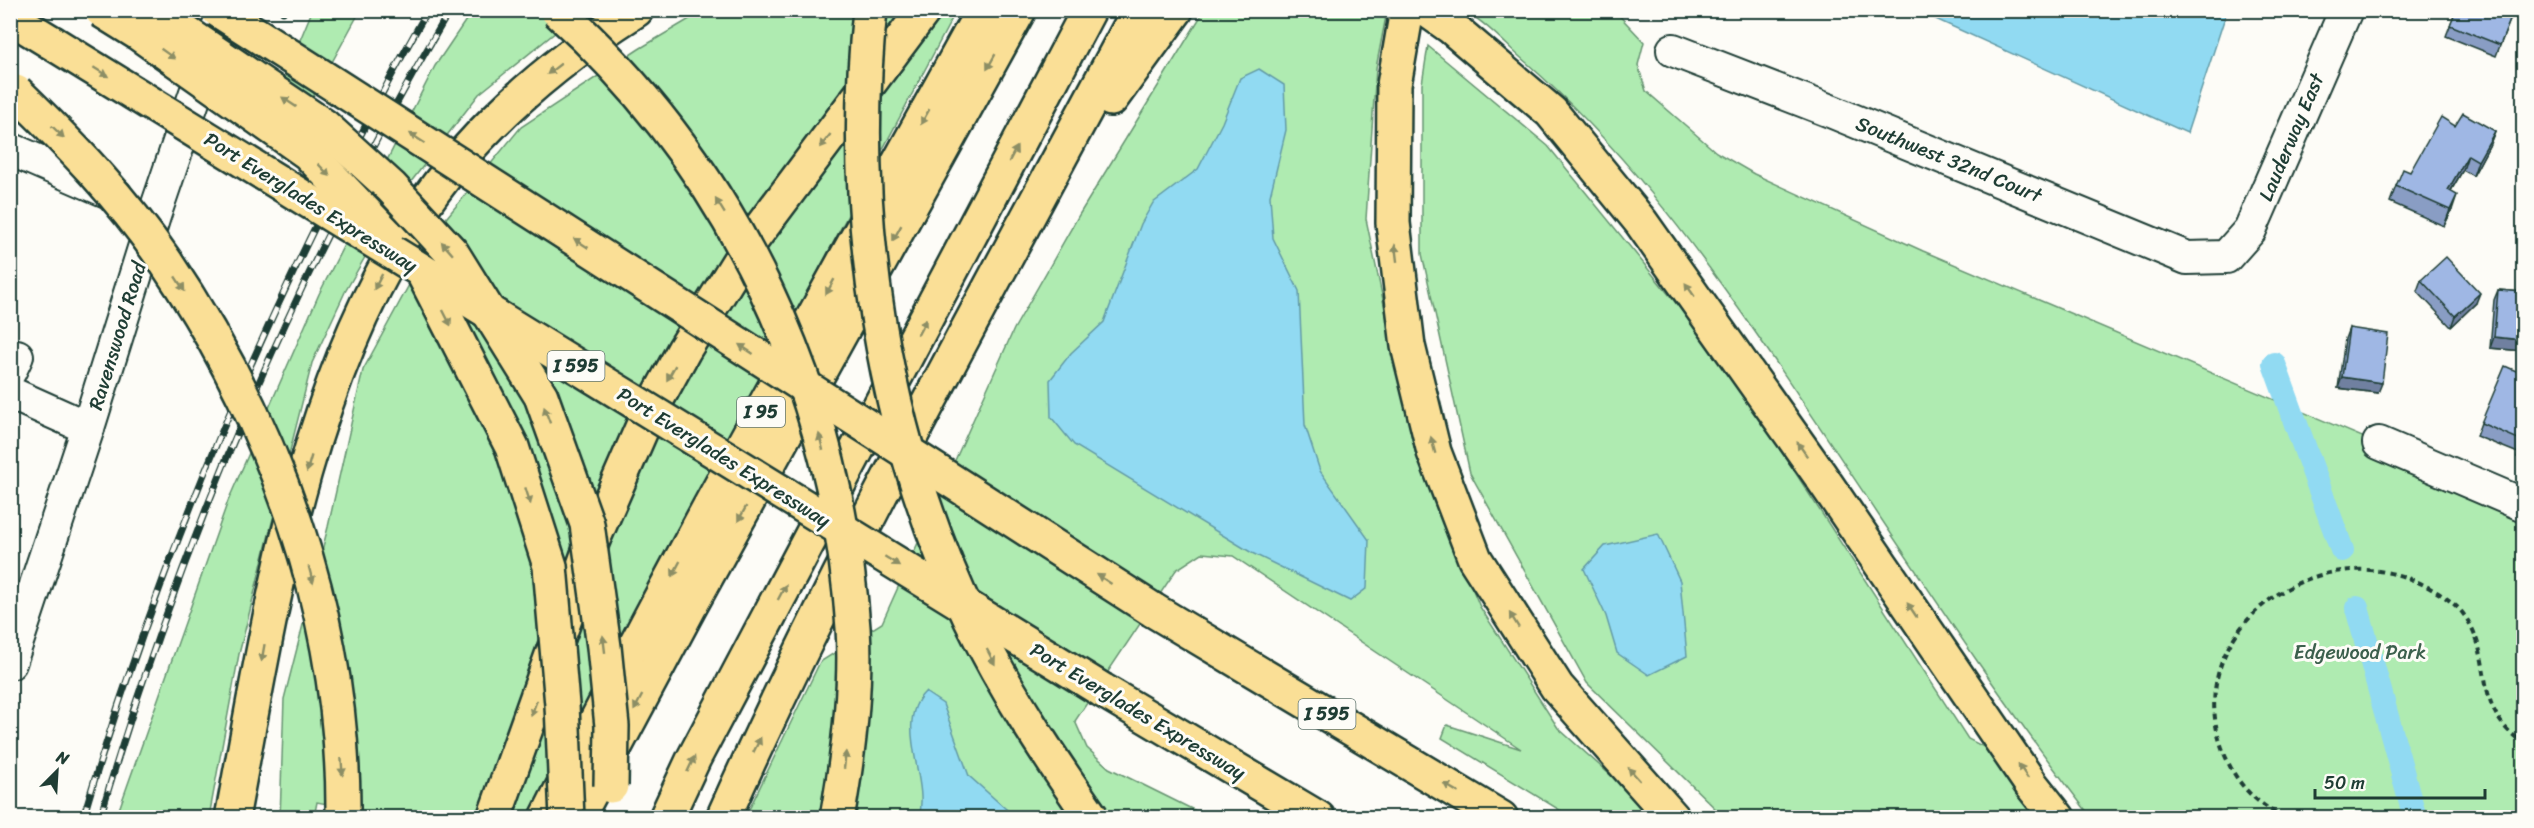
<svg xmlns="http://www.w3.org/2000/svg" width="2534" height="828" font-family="Sriracha,sans-serif">
<style>
.green{fill:#afebb1;stroke:#679472;stroke-width:1.5}
.water{fill:#91daf2;stroke:#639ba6;stroke-width:1.5}
.lines{fill:none;stroke-linecap:round;stroke-linejoin:round}
.canal{stroke:#91daf2;stroke-width:24}
.minor-casing{stroke:#1f3d34;stroke-width:36}
.highway-casing{stroke:#1f3d34;stroke-width:38}
.path{stroke:#1f3d34;stroke-width:4;stroke-dasharray:6 4.5;stroke-linecap:butt}
.minor{stroke:#fdfcf7;stroke-width:32}
.highway{stroke:#fadf96;stroke-width:33}
.rail-casing{stroke:#1f3d34;stroke-width:7}
.rail{stroke:#fdfcf7;stroke-width:4.5;stroke-dasharray:14;stroke-linecap:butt}
.highway-bridge-casing{stroke:#1f3d34;stroke-width:38;stroke-linecap:butt}
.highway-bridge{stroke:#fadf96;stroke-width:33}
.wall{fill:#899dc4;stroke:#1f3d34;stroke-width:1.5}
.shaded-wall{fill:#6f80a0;stroke:#1f3d34;stroke-width:1.5}
.building{fill:#9fb7e4;stroke:#1f3d34;stroke-width:1.5}
.oneway{fill:#8c8e65}
.labels{text-anchor:middle;stroke-width:6;stroke-linejoin:round;paint-order:stroke}
.shield{fill:#fdfcf7;stroke:#62766e;stroke-width:1.5}
.shield-label{font-size:18px;font-weight:bold;fill:#1f3d34}
.street-label{font-size:20px;fill:#1f3d34;stroke:#fdfcf7}
.park-label{font-size:20px;fill:#3c604d;stroke:#fdfcf7}
</style>
<rect width="100%" height="100%" fill="#fdfcf7"/>
<filter id="ink" filterUnits="userSpaceOnUse"><feTurbulence type="fractalNoise" baseFrequency=".0167" numOctaves="2"/><feDisplacementMap in="SourceGraphic" scale="12" xChannelSelector="R" yChannelSelector="G"/><feConvolveMatrix kernelMatrix="1 2 1 2 8 2 1 2 1" color-interpolation-filters="sRGB"/></filter>
<g filter="url(#ink)">
<g class="green">
<path d="M312 11H360L280 157 276 98Z"/>
<path d="M472 11H582L479 94 400 196 345 292 312 363 239 654 209 817 116 818 228 501 319 294 435 66Z"/>
<path d="M703 11H956L529 817H383L376 813 317 802 314 817 280 818 284 699 328 527 363 370 443 222 521 127 639 49Z"/>
<path d="M1204 11H1387L1376 68 1366 219 1415 452 1480 607 1558 728 1657 817H1571L1442 738 1447 725 1521 749 1233 556 1202 553 1176 570 1075 721 1087 748 1109 768 1208 817 745 818 820 662 882 623 1014 329 1079 215Z"/>
<path d="M1465 11H1615L1644 42 1638 65 1646 91 1716 152 1754 174 1923 251 2523 505V817H2091C1972 664 1870 498 1760 339 1690 238 1620 146 1528 64 1508 47 1488 24 1465 11Z"/>
<path d="M1428 46 1548 146 1723 361 1968 739 1984 747 2037 817H1724L1587 683 1470 473 1422 254V84Z"/>
</g>
<g class="water">
<path d="M1918 11 2227 10V11L2187 133Z"/>
<path d="M1259 69 1284 85 1286 130 1270 196 1273 238 1299 291 1305 425 1320 471 1369 540 1367 588 1350 601 1252 553 1074 445 1051 417 1050 380 1071 353 1104 322 1141 224 1153 203 1198 169 1222 123 1240 78Z"/>
<path d="M1658 534 1680 581 1687 656 1649 675 1617 653 1606 616 1584 569 1605 546Z"/>
<path d="M925 692 943 704 969 776 1015 817H919C930 780 893 724 925 692Z"/>
</g>
<g class="lines">
<g class="canal">
<path d="M2274 364 2342 550"/>
<path d="M2357 608 2415 818"/>
</g>
<g class="minor-casing">
<g id="minor">
<path d="M1673 50 1833 112 2187 258 2226 257 2250 230 2346 10"/>
<path d="M10 149 116 195"/>
<path d="M10 371 17 356"/>
<path d="M10 393 88 428"/>
<path d="M2379 443 2524 505"/>
<path d="M10 663 88 428 155 213 224 10"/>
</g>
</g>
<g class="highway-casing">
<g id="highway">
<path d="M1407 10 1394 85 1393 223 1408 346 1434 452 1475 559 1557 687 1673 818"/>
<path d="M1427 10 1451 27 1551 112 1641 222 1820 475 2031 784 2058 818"/>
<path d="M10 17 51 42"/>
<path d="M1111 99 1176 10"/>
<path d="M1153 610 1501 818"/>
<path d="M1102 690 1318 818"/>
<path d="M232 818C270 618 301 391 415 218 470 133 551 64 636 10"/>
<path d="M494 818 593 540 645 421 684 350 754 237 924 10"/>
<path d="M547 818C684 544 836 278 983 10"/>
<path d="M577 818 689 608 1019 10"/>
<path d="M666 818 694 758 1089 10"/>
<path d="M723 818C847 542 997 277 1139 10"/>
</g>
</g>
<path class="path" d="M2285 818C2259 805 2240 788 2228 762 2169 640 2311 528 2424 585 2439 593 2455 602 2464 615 2496 658 2470 709 2524 743"/>
<use href="#minor" class="minor"/>
<use href="#highway" class="highway"/>
<g class="rail-casing">
<g id="rail">
<path d="M283 12V10"/>
<path d="M83 818C145 608 226 407 323 211 356 143 390 76 428 10"/>
<path d="M100 818C181 540 302 259 450 10"/>
</g>
</g>
<use href="#rail" class="rail"/>
<g class="highway-bridge-casing">
<g id="highway-bridge">
<path d="M101 10 138 33 308 153 386 234"/>
<path d="M152 10 324 126 391 187 452 253 541 396 587 524 604 647 612 726 611 786"/>
<path d="M218 10 1153 610"/>
<path d="M557 10C735 170 837 390 853 628 857 690 848 757 837 818"/>
<path d="M870 10C848 214 882 435 971 620 1005 690 1048 755 1092 818"/>
<path d="M51 42 1102 690"/>
<path d="M16 92C70 144 123 199 165 261 276 425 345 619 343 818"/>
<path d="M422 271 512 447 550 566 562 705 567 818"/>
</g>
</g>
<use href="#highway-bridge" class="highway-bridge"/>
</g>
<g class="wall">
<path d="M2456 10H2514L2496 56 2446 36Z"/>
<path d="M2455 126 2495 131 2489 146 2473 176 2463 170 2451 191 2452 210 2444 226 2390 202 2396 186Z"/>
<path d="M2421 280 2476 303 2451 327 2417 291Z"/>
<path d="M2498 290 2523 292V351L2490 348 2494 300Z"/>
<path d="M2349 328 2378 393 2338 388 2345 339Z"/>
<path d="M2523 374V460L2517 457 2518 453 2476 436 2481 423Z"/>
</g>
<g class="shaded-wall">
<path d="M2495 131 2489 146 2473 176 2478 161Z"/>
<path d="M2468 155 2463 170 2442 206 2448 190Z"/>
<path d="M2457 195 2452 210 2444 226 2450 210Z"/>
<path d="M2480 293 2476 303 2451 327 2455 316Z"/>
<path d="M2494 337 2523 340V351L2490 348Z"/>
<path d="M2342 377 2382 383 2378 393 2338 388Z"/>
</g>
<g class="building">
<path d="M2456 10H2514L2500 45 2450 25Z"/>
<path d="M2463 113 2495 131 2478 161 2468 155 2448 190 2457 195 2450 210 2396 186 2403 169 2410 172 2441 117 2455 126Z"/>
<path d="M2446 257 2480 293 2455 316 2421 280Z"/>
<path d="M2498 290 2523 292V340L2494 337Z"/>
<path d="M2349 328 2388 334 2382 383 2342 377Z"/>
<path d="M2505 366 2523 374V445L2521 444 2523 441 2481 423Z"/>
</g>
<defs><path id="oneway-solid" d="M-6-.8H1V-3.2L6.5 0L1 3.2V.8H-6Z" transform="scale(1.5)"/></defs>
<g class="oneway">
<use href="#oneway-solid" transform="translate(168 54) rotate(35)"/>
<use href="#oneway-solid" transform="translate(991 62) rotate(119)"/>
<use href="#oneway-solid" transform="translate(554 69) rotate(142)"/>
<use href="#oneway-solid" transform="translate(101 72) rotate(32)"/>
<use href="#oneway-solid" transform="translate(289 102) rotate(-146)"/>
<use href="#oneway-solid" transform="translate(925 117) rotate(119)"/>
<use href="#oneway-solid" transform="translate(58 132) rotate(44)"/>
<use href="#oneway-solid" transform="translate(417 138) rotate(-147)"/>
<use href="#oneway-solid" transform="translate(825 141) rotate(128)"/>
<use href="#oneway-solid" transform="translate(1013 154) rotate(-62)"/>
<use href="#oneway-solid" transform="translate(324 170) rotate(46)"/>
<use href="#oneway-solid" transform="translate(720 206) rotate(-122)"/>
<use href="#oneway-solid" transform="translate(897 233) rotate(119)"/>
<use href="#oneway-solid" transform="translate(581 243) rotate(-147)"/>
<use href="#oneway-solid" transform="translate(447 248) rotate(-131)"/>
<use href="#oneway-solid" transform="translate(1396 253) rotate(-97)"/>
<use href="#oneway-solid" transform="translate(378 282) rotate(118)"/>
<use href="#oneway-solid" transform="translate(180 284) rotate(57)"/>
<use href="#oneway-solid" transform="translate(830 287) rotate(119)"/>
<use href="#oneway-solid" transform="translate(1690 290) rotate(-125)"/>
<use href="#oneway-solid" transform="translate(447 318) rotate(63)"/>
<use href="#oneway-solid" transform="translate(922 327) rotate(-62)"/>
<use href="#oneway-solid" transform="translate(746 349) rotate(-147)"/>
<use href="#oneway-solid" transform="translate(671 373) rotate(119)"/>
<use href="#oneway-solid" transform="translate(547 415) rotate(-110)"/>
<use href="#oneway-solid" transform="translate(821 442) rotate(-104)"/>
<use href="#oneway-solid" transform="translate(1433 445) rotate(-105)"/>
<use href="#oneway-solid" transform="translate(1802 449) rotate(-125)"/>
<use href="#oneway-solid" transform="translate(309 464) rotate(106)"/>
<use href="#oneway-solid" transform="translate(528 496) rotate(72)"/>
<use href="#oneway-solid" transform="translate(742 514) rotate(119)"/>
<use href="#oneway-solid" transform="translate(892 561) rotate(32)"/>
<use href="#oneway-solid" transform="translate(676 569) rotate(118)"/>
<use href="#oneway-solid" transform="translate(311 575) rotate(75)"/>
<use href="#oneway-solid" transform="translate(1104 579) rotate(-147)"/>
<use href="#oneway-solid" transform="translate(782 592) rotate(-62)"/>
<use href="#oneway-solid" transform="translate(1912 610) rotate(-124)"/>
<use href="#oneway-solid" transform="translate(1514 620) rotate(-122)"/>
<use href="#oneway-solid" transform="translate(604 644) rotate(-97)"/>
<use href="#oneway-solid" transform="translate(263 653) rotate(100)"/>
<use href="#oneway-solid" transform="translate(991 657) rotate(62)"/>
<use href="#oneway-solid" transform="translate(638 703) rotate(118)"/>
<use href="#oneway-solid" transform="translate(534 708) rotate(110)"/>
<use href="#oneway-solid" transform="translate(757 745) rotate(-64)"/>
<use href="#oneway-solid" transform="translate(845 760) rotate(-84)"/>
<use href="#oneway-solid" transform="translate(691 764) rotate(-65)"/>
<use href="#oneway-solid" transform="translate(342 767) rotate(86)"/>
<use href="#oneway-solid" transform="translate(2023 771) rotate(-124)"/>
<use href="#oneway-solid" transform="translate(1634 774) rotate(-132)"/>
<use href="#oneway-solid" transform="translate(1451 788) rotate(-149)"/>
</g>
</g>
<g class="labels">
<g class="shield">
<rect x="547.5" y="351" width="57" height="30" rx="4.5"/>
<rect x="737" y="397" width="48" height="30" rx="4.5"/>
<rect x="1298.5" y="699" width="57" height="30" rx="4.5"/>
</g>
<g class="shield-label">
<text x="576" y="372">I 595</text>
<text x="761" y="418">I 95</text>
<text x="1327" y="720">I 595</text>
</g>
<g class="street-label">
<text transform="translate(2291 137) rotate(-67)" y="7">Lauderway East</text>
<text transform="translate(1949 159) rotate(22)" y="7">Southwest 32nd Court</text>
<text transform="translate(311 202) rotate(32)" y="7">Port Everglades Expressway</text>
<text transform="translate(117 336) rotate(-73)" y="7">Ravenswood Road</text>
<text transform="translate(724 457) rotate(32)" y="7">Port Everglades Expressway</text>
<text transform="translate(1138 711) rotate(31)" y="7">Port Everglades Expressway</text>
</g>
<g class="park-label">
<text x="2360" y="659">Edgewood Park</text>
</g>
</g>
<rect width="2534" height="828" fill="none" stroke="#fdfcf7" stroke-width="36"/>
<rect x="18" y="18" width="2498" height="792" fill="none" stroke="#1f3d34" stroke-width="2" filter="url(#ink)"/>
<g transform="translate(57 771) rotate(24)" stroke="#fdfcf7" stroke-width="4.5" paint-order="stroke">
<path d="M0-4.5L10 22L0 15L-10 22Z" fill="#1f3d34"/>
<text y="-9" font-size="16" font-weight="bold" text-anchor="middle" fill="#1f3d34">N</text>
</g>
<path d="M2315 789v9h170v-9" fill="none" stroke="#1f3d34" stroke-width="3"/>
<text x="2324" y="789" font-size="18" fill="#1f3d34" stroke="#fdfcf7" stroke-width="4.5" paint-order="stroke">50 m</text>
</svg>
